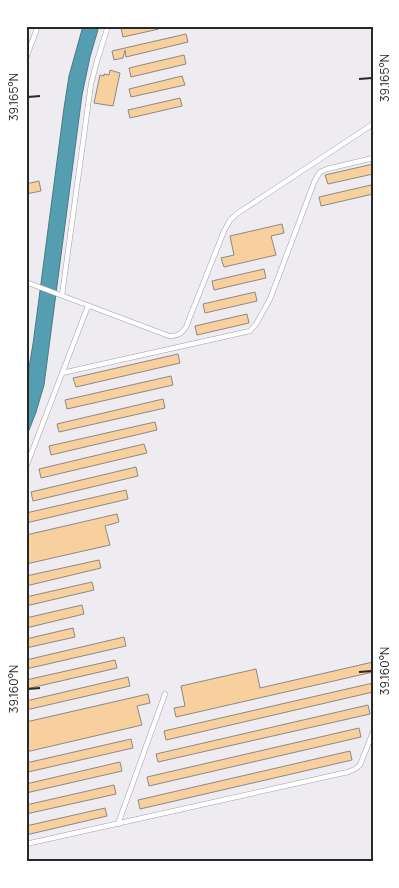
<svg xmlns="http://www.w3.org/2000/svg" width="399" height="888" font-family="Manrope,sans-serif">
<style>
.water{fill:#559eb1;stroke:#487a88}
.building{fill:#f7d09e;stroke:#8c8985}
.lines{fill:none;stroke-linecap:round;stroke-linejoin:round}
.lane-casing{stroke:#a3a1a6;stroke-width:5.5}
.lane{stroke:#fff;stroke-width:4.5}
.ticks{fill:none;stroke:#282729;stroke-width:2}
.neatline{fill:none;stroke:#282729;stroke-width:2}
.ticks-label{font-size:12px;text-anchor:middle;fill:#282729}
</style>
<rect width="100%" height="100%" fill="#eeebf1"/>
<path class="water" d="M83 26H99L90 57 82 95 44 385 36 412 26 438V385L33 344 64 108 69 76Z"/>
<g class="building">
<path d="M128 26H158L159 29 123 37 121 28Z"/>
<path d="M186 34 188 42 126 57 125 50 123 58 114 60 112 51Z"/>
<path d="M184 55 186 64 131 77 129 68Z"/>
<path d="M110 70 120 73 113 106 94 103 100 75 104 76V74L109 75Z"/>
<path d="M182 76 185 85 131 97 129 89Z"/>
<path d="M180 98 182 106 130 118 128 110Z"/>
<path d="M373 164V174L328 184 325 175Z"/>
<path d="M39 181 41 191 26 194V184Z"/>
<path d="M371 185 373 194 321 206 319 197Z"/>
<path d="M282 224 284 233 271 236 276 255 224 267 221 258 234 255 230 236Z"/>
<path d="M264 269 266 278 214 290 212 281Z"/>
<path d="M255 292 257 301 205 313 203 304Z"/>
<path d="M247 314 249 323 197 335 195 326Z"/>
<path d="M178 354 180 363 76 387 73 378Z"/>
<path d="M171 376 173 385 67 409 65 400Z"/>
<path d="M163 399 165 408 59 432 57 424Z"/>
<path d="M155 422 157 430 51 455 49 446Z"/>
<path d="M144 444 147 453 41 478 39 469Z"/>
<path d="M136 467 138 476 33 501 31 492Z"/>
<path d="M126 490 128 499 26 523V513Z"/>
<path d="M117 514 119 522 105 526 110 545 26 564V535Z"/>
<path d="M99 560 101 568 26 586V576Z"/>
<path d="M92 582 94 590 26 606V597Z"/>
<path d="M82 605 84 614 26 628V618Z"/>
<path d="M73 628 75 637 26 648V639Z"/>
<path d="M124 637 126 646 26 669V660Z"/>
<path d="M115 660 117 668 26 689V680Z"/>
<path d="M373 662V672L176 717 174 708 185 706 181 686 256 669 260 688Z"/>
<path d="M128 677 130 686 26 710V701Z"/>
<path d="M373 683V692L166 740 164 731Z"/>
<path d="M148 694 150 703 137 706 142 725 26 752V722Z"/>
<path d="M368 705 370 714 158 762 156 754Z"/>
<path d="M359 728 361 737 149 786 147 777Z"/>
<path d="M131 739 133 748 28 772 26 763Z"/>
<path d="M350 751 352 760 140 809 138 800Z"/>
<path d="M120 762 122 771 26 793V784Z"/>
<path d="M114 785 116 794 26 814V805Z"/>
<path d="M105 808 107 816 26 835V826Z"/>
</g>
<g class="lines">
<g class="lane-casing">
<g id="lane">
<path d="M26 58 38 26"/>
<path d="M26 282 169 336C178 336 181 334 186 327L224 231 230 220 238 213 373 124"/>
<path d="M62 295 91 84 97 61 108 26"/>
<path d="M62 373 250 331 256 324 270 299 315 180 320 172 327 169 373 158"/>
<path d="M26 467 88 306"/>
<path d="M118 824 165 694"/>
<path d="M26 844 348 772 355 769 360 765 373 732"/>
</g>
</g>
<use href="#lane" class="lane"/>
</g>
<path class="ticks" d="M359 79 372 78M28 97 40 96M359 672 372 671M28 689 40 688"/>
<rect width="399" height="888" fill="none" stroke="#ffffff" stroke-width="55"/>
<rect x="28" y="28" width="344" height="832" class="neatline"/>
<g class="ticks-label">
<text transform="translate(385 78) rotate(-90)" y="4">39.165°N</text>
<text transform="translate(14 97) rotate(-90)" y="4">39.165°N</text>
<text transform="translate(385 671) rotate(-90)" y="4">39.160°N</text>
<text transform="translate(14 689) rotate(-90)" y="4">39.160°N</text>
</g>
</svg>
